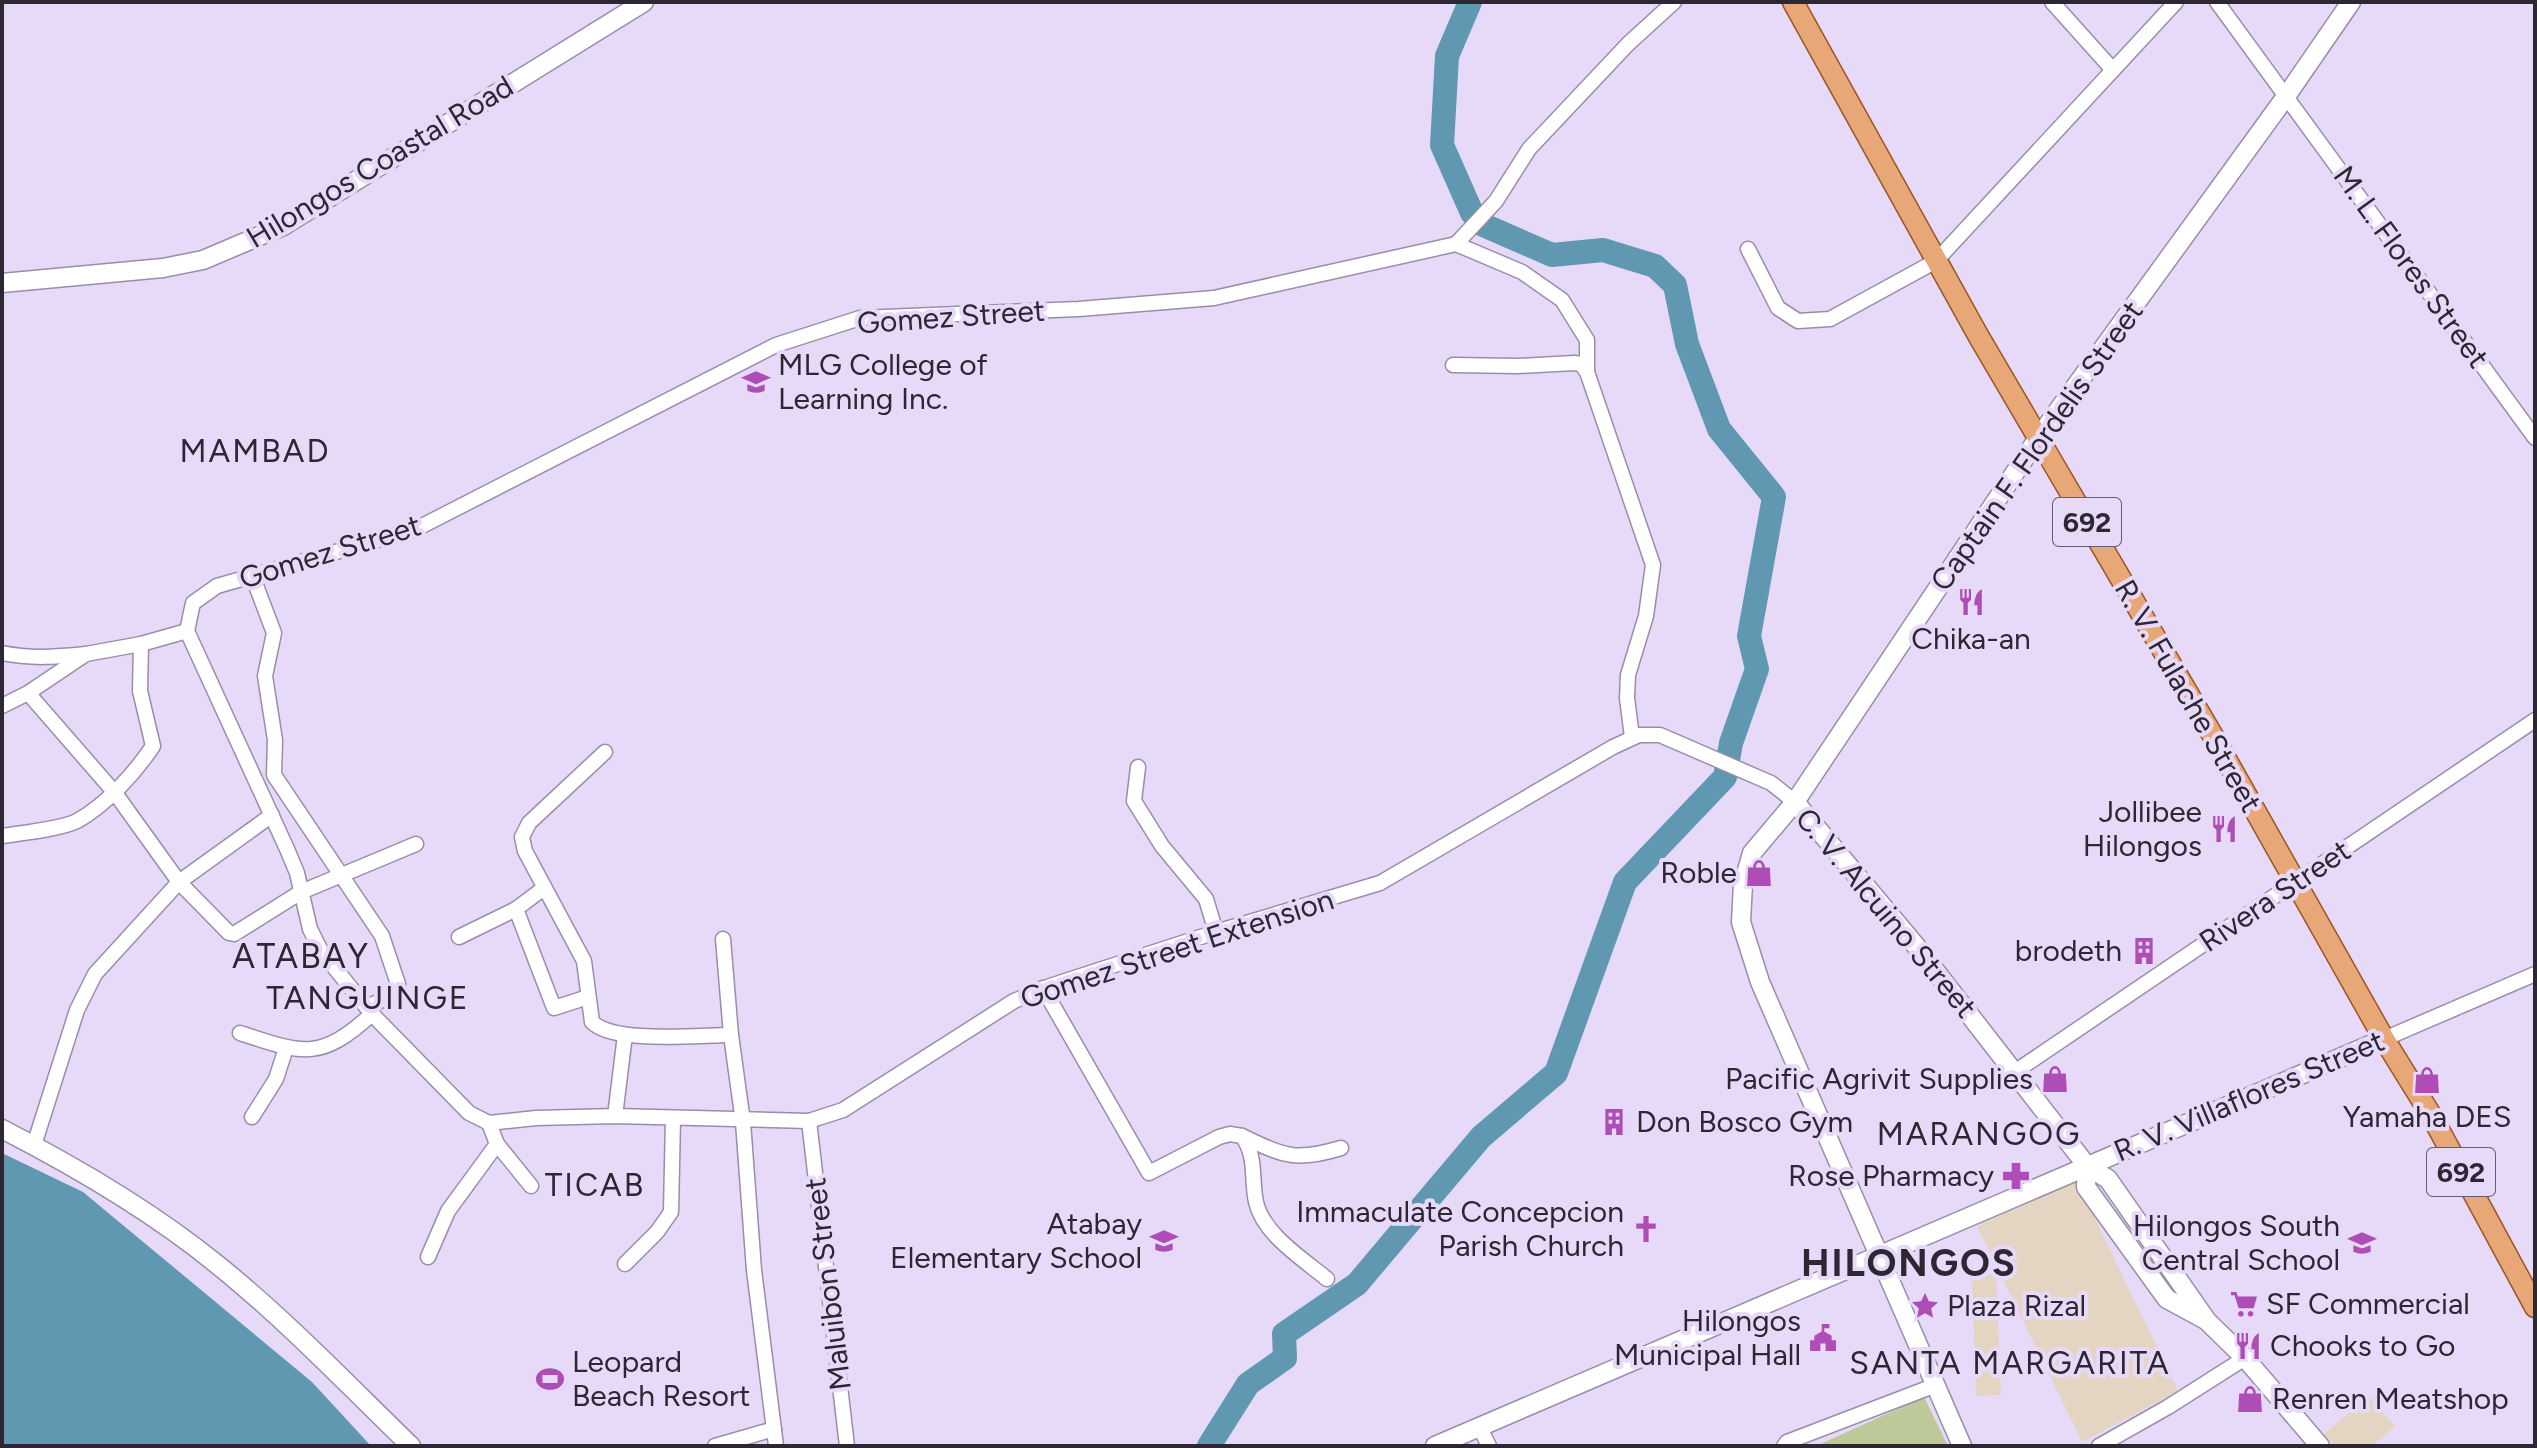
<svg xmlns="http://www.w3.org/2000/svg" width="2537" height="1448" font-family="Figtree,sans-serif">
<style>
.commercial{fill:#e4d4c2}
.green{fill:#bdc998}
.water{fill:#6098b1}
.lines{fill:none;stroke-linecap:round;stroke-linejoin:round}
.river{stroke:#6098b1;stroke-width:24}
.street-casing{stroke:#998da9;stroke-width:17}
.secondary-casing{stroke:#998da9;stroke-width:21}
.primary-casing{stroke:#9c5424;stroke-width:23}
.street{stroke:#fff;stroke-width:14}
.secondary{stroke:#fff;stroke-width:18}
.primary{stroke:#e8a777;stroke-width:20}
.labels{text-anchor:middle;stroke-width:8;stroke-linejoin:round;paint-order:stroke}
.shield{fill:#e7daf9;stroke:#645d6e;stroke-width:2}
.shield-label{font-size:28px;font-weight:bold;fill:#2c2732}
.street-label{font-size:30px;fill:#2c2732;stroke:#e7daf9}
.poi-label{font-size:30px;fill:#2c2732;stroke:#e7daf9;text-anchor:end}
.neighbourhood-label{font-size:32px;letter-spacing:2px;fill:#2c2732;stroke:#e7daf9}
.quarter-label{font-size:34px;letter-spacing:2px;fill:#2c2732;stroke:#e7daf9}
.district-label{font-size:38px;font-weight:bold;letter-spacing:2px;fill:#2c2732;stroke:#e7daf9}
</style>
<rect width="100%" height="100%" fill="#e7daf9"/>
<g class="commercial">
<path d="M2077 1181 2178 1391 2082 1442 1977 1226Z"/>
<path d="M1972 1275H1996L2001 1395 1976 1396Z"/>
<path d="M2369 1396 2395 1426 2372 1446H2334L2324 1434Z"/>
</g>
<path class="green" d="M1924 1397 1948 1446H1816Z"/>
<path class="water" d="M2 1153 83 1192 312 1382 371 1446H2Z"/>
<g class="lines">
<g class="river">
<path d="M1470 2 1447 56 1442 145 1472 213"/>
<path d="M1209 1446 1248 1384 1285 1358 1284 1334 1357 1284 1481 1137 1556 1073 1625 882 1725 777 1731 743 1757 669 1749 636 1774 497 1719 429 1687 344 1675 285 1655 266 1603 250 1552 255 1481 224"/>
</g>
<g class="street-casing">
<g id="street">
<path d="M2052 2 2113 70"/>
<path d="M2217 2 2535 438"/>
<path d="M1456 244 1496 201 1529 149 1628 44 1674 2"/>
<path d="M1456 244 1522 272 1562 300 1587 340V372"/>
<path d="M1748 249 1778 308 1798 321 1830 319 1936 261 2176 2"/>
<path d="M1453 365 1518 366 1574 363 1581 364 1587 372 1653 565 1646 616 1628 675 1627 698 1632 737"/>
<path d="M252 575 274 633 265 676 275 740 274 775 382 936 398 984 397 993 367 1007"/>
<path d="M187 631 287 849 297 873 310 929 321 951 372 1014 469 1113 489 1123 536 1118 615 1116 809 1121 843 1110 1014 1001 1050 986 1216 932 1380 883 1613 747 1639 735H1660L1771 783 1795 802"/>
<path d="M187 631 193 603 217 586 416 529 776 345 860 318 1079 309 1214 298 1456 244"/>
<path d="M2 653C31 659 57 657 86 654"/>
<path d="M28 693 115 793 179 882 272 815"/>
<path d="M2 706 28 693 86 654 141 644 187 631"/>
<path d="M605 752 529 823 522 837 525 851 584 961 592 1022C614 1044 698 1035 731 1035"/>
<path d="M1138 767 1134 801 1162 846 1206 899 1216 932"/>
<path d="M2 836C21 833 61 829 77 821 106 805 135 773 153 746L140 691 141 644"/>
<path d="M544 888 516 909 554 1008 588 997"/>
<path d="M459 937 516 909"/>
<path d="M723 939 731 1035 743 1122 754 1270 776 1446"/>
<path d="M1043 988 1149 1173 1219 1137 1230 1134 1242 1136C1257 1156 1251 1179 1256 1202 1263 1234 1303 1259 1327 1279"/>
<path d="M240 1033C304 1054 320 1061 372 1014"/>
<path d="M2384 1039 2535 974"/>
<path d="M2016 1071 2535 720"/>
<path d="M615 1116 625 1035"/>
<path d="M252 1117 276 1079 286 1048"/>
<path d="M809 1121 847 1446"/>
<path d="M1242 1136C1284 1156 1295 1162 1341 1148"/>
<path d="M497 1144 531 1186"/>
<path d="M34 1145 77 1010 95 974 179 882 229 933 234 934 301 892 416 844"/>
<path d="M428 1257 448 1211 497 1144 489 1123"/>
<path d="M625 1264 657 1232 671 1212 673 1118"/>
<path d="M1479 1426 1489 1446"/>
<path d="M715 1446 774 1429"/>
<path d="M1784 1446 1787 1442 1936 1385"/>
<path d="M2099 1446 2168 1407 2245 1358"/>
</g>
</g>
<g class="secondary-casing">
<g id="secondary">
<path d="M2 283 163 268 203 260 283 226 644 2"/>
<path d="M1795 802 1916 946 2087 1166 2108 1179 2207 1321 2245 1358 2320 1446"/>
<path d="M2 1129C78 1168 153 1212 219 1266 287 1321 348 1385 411 1446"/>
<path d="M2087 1166 2086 1187 2161 1291 2167 1299 2204 1319"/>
<path d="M1435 1446 2384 1039"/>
<path d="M1962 1446 1760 982 1741 922 1743 884 1752 853 1795 802 2038 438 2287 95 2351 2"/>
</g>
</g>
<g class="primary-casing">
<path id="primary" d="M1793 2 1979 337 2213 736 2384 1039 2431 1115 2535 1307"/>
</g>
<use href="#street" class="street"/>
<use href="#secondary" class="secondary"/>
<use href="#primary" class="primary"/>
</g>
<defs>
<g id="university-bare" transform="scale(2.16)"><path d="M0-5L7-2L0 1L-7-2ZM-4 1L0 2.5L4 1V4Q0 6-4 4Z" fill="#ad4db5" stroke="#e7daf9" stroke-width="2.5" paint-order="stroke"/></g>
<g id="restaurant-bare" transform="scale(2.16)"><path d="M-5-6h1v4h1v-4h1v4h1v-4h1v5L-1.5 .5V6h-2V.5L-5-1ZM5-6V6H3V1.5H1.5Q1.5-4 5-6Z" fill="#ad4db5" stroke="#e7daf9" stroke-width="2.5" paint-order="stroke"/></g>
<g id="shop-bare" transform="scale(2.16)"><path d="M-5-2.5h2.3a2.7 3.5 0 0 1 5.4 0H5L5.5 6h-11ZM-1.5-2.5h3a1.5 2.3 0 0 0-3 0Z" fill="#ad4db5" stroke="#e7daf9" stroke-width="2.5" paint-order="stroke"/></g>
<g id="building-bare" transform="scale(2.16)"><path d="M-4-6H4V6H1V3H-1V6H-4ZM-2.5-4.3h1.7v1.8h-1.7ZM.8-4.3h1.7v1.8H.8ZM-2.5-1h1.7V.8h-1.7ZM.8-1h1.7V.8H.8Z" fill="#ad4db5" stroke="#e7daf9" stroke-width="2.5" paint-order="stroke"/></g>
<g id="pharmacy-bare" transform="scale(2.16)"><path d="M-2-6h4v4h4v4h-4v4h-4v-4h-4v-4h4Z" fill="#ad4db5" stroke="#e7daf9" stroke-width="2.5" paint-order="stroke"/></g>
<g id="church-bare" transform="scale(2.16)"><path d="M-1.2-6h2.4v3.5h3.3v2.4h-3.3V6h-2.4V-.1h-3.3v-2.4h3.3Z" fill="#ad4db5" stroke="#e7daf9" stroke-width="2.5" paint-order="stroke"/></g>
<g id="school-bare" transform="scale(2.16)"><path d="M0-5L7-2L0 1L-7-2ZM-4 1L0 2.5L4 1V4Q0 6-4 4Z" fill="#ad4db5" stroke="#e7daf9" stroke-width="2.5" paint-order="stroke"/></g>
<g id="supermarket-bare" transform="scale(2.16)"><path d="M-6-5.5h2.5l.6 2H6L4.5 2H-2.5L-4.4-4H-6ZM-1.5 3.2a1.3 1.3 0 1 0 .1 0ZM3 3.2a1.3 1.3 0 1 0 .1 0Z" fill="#ad4db5" stroke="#e7daf9" stroke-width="2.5" paint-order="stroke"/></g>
<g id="sight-bare" transform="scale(2.16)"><path d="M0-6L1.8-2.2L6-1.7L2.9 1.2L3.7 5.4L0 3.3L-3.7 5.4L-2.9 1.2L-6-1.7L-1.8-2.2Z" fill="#ad4db5" stroke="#e7daf9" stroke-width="2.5" paint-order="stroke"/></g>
<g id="civic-bare" transform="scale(2.16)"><path d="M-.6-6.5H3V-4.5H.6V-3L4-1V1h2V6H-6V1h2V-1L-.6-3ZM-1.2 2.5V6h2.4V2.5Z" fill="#ad4db5" stroke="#e7daf9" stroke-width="2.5" paint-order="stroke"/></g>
<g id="stadium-bare" transform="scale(2.16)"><path d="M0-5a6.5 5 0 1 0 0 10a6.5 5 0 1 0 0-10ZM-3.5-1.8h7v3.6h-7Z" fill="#ad4db5" stroke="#e7daf9" stroke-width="2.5" paint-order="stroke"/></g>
</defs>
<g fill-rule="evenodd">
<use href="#university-bare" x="756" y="382"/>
<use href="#restaurant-bare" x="1971" y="602"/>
<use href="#restaurant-bare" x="2224" y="829"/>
<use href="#shop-bare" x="1759" y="873"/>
<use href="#building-bare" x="2144" y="951"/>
<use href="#shop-bare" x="2055" y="1079"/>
<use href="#shop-bare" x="2427" y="1080"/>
<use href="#building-bare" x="1614" y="1122"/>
<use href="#pharmacy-bare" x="2016" y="1176"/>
<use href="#church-bare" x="1646" y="1229"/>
<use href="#school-bare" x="1164" y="1241"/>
<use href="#school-bare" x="2362" y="1243"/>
<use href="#supermarket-bare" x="2244" y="1304"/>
<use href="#sight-bare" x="1925" y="1306"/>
<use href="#civic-bare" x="1823" y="1338"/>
<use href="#restaurant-bare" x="2248" y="1346"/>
<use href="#stadium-bare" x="550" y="1379"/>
<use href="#shop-bare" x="2250" y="1399"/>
</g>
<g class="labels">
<g class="shield">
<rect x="2053" y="498" width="68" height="48" rx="6"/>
<rect x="2427" y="1148" width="68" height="48" rx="6"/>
</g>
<g class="shield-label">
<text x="2087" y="532">692</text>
<text x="2461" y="1182">692</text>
</g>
<g class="street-label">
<text transform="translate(380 162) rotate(-31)" y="10">Hilongos Coastal Road</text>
<text transform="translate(2411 267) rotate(54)" y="10">M. L. Flores Street</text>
<text transform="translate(951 317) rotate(-4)" y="10">Gomez Street</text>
<text transform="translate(2037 446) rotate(-55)" y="10">Captain F. Flordelis Street</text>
<text transform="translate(330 552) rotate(-17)" y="10">Gomez Street</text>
<text transform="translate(2188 696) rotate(60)" y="10">R. V. Fulache Street</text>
<text transform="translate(2275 896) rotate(-34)" y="10">Rivera Street</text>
<text transform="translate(1886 913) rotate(50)" y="10">C. V. Alcuino Street</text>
<text transform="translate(1177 949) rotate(-18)" y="10">Gomez Street Extension</text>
<text transform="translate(2249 1096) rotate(-23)" y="10">R. V. Villaflores Street</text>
<text transform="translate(828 1284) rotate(-97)" y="10">Maluibon Street</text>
</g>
<g class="poi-label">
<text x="778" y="375" text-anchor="start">MLG College of<tspan x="778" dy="34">Learning Inc.</tspan></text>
<text x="1971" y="649" text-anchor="middle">Chika-an</text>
<text x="2202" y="822">Jollibee<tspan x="2202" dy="34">Hilongos</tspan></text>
<text x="1737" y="883">Roble</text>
<text x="2122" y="961">brodeth</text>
<text x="2033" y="1089">Pacific Agrivit Supplies</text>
<text x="2427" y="1127" text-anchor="middle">Yamaha DES</text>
<text x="1636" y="1132" text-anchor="start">Don Bosco Gym</text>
<text x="1994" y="1186">Rose Pharmacy</text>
<text x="1624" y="1222">Immaculate Concepcion<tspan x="1624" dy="34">Parish Church</tspan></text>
<text x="1142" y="1234">Atabay<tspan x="1142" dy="34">Elementary School</tspan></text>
<text x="2340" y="1236">Hilongos South<tspan x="2340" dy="34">Central School</tspan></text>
<text x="2266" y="1314" text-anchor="start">SF Commercial</text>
<text x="1947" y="1316" text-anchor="start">Plaza Rizal</text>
<text x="1801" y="1331">Hilongos<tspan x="1801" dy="34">Municipal Hall</tspan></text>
<text x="2270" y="1356" text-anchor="start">Chooks to Go</text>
<text x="572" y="1372" text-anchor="start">Leopard<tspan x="572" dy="34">Beach Resort</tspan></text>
<text x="2272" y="1409" text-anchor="start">Renren Meatshop</text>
</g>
<g class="neighbourhood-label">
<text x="255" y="462">MAMBAD</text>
<text x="368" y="1009">TANGUINGE</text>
<text x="1979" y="1145">MARANGOG</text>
<text x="595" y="1196">TICAB</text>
<text x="2010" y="1374">SANTA MARGARITA</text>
</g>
<g class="quarter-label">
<text x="301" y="968">ATABAY</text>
</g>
<g class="district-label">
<text x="1909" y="1276">HILONGOS</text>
</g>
</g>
<rect width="2537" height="1448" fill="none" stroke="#2c2732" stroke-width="8"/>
</svg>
